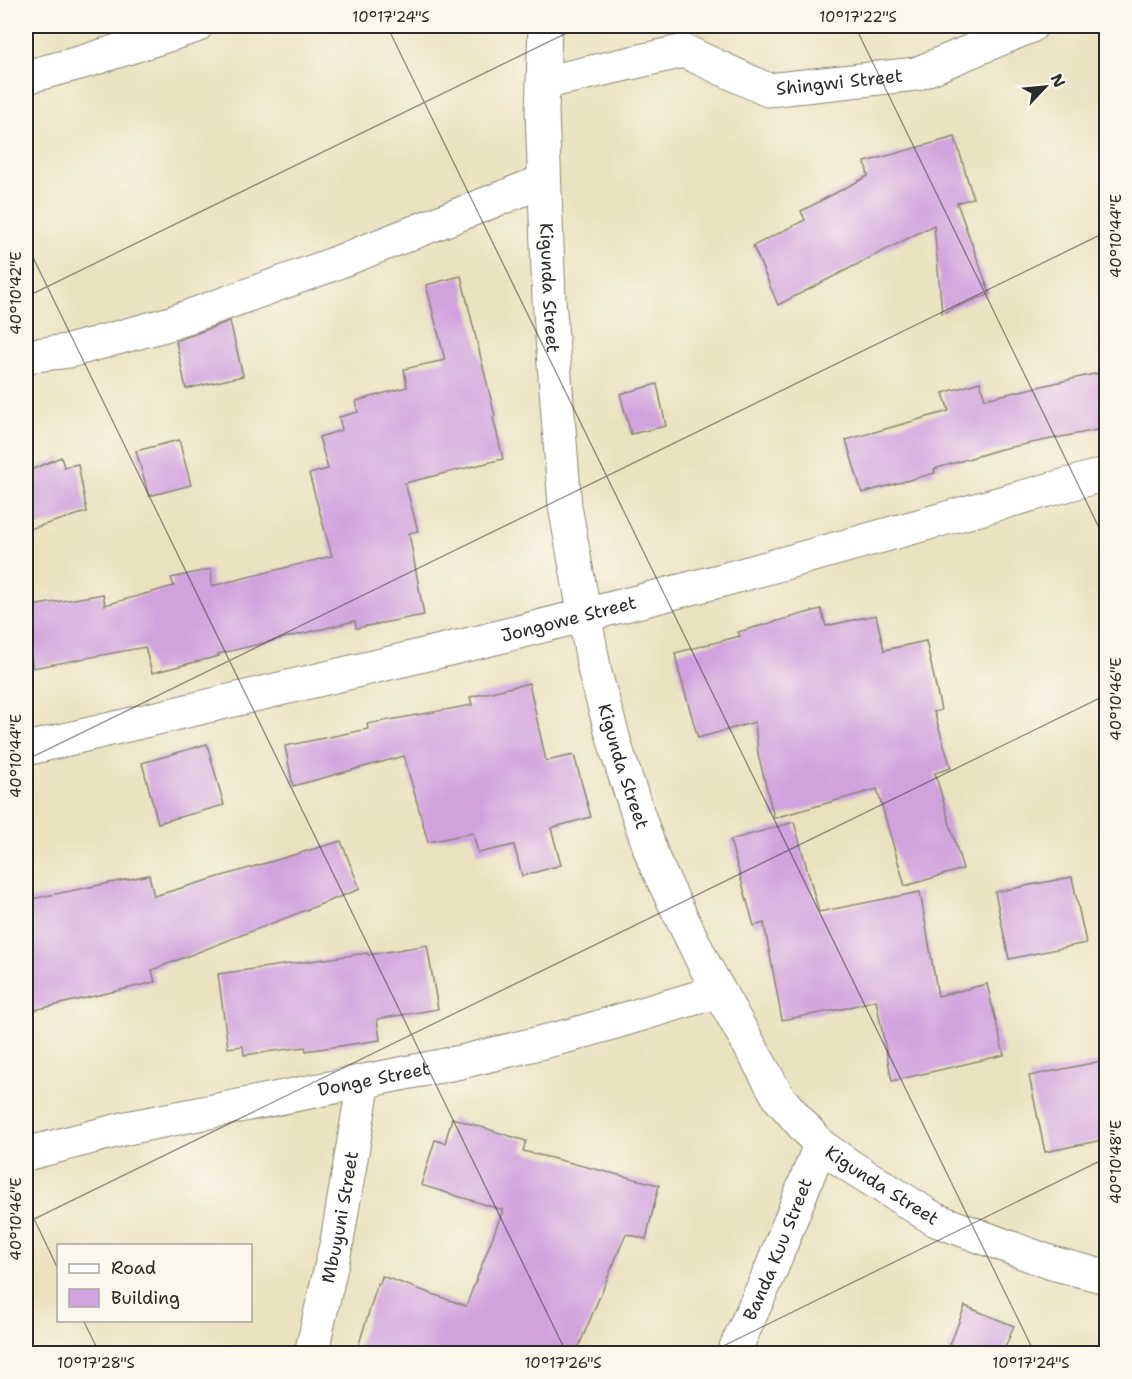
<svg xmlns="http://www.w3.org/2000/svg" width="1132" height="1379" font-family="'Shantell Sans',sans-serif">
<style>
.building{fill:#d0a2de}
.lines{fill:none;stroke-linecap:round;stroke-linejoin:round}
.street-casing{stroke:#8a8675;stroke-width:35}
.highway-casing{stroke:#8a8675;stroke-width:35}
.street{stroke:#fff;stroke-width:33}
.highway{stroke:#fff;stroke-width:33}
.ticks{fill:none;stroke:#2b2b2b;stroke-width:1.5;stroke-opacity:0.45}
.labels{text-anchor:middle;stroke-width:4.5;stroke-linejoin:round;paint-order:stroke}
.street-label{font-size:18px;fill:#2b2b2b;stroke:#fbf7ec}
.neatline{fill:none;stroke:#2b2b2b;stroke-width:2}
.ticks-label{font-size:15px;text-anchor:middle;fill:#2b2b2b}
</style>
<rect width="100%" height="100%" fill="#fbf7ec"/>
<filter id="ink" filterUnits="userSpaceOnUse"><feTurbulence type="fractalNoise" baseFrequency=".0167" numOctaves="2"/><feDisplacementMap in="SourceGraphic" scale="12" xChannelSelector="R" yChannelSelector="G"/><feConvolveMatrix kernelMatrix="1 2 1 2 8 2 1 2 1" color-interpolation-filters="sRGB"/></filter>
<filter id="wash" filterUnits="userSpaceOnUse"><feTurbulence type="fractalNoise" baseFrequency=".008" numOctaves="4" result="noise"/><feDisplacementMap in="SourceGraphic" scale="24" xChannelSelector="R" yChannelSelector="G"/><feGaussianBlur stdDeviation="1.35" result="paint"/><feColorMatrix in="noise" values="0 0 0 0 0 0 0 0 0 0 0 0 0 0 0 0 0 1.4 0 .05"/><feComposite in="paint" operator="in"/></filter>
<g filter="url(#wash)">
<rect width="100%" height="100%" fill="#eae2bf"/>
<g id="blocks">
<g class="building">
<path d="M955 137 973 198 957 203 990 294 942 313 934 225 778 305 753 246 805 220 801 211 868 176 865 162Z"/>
<path d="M461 276 495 416 493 417 503 459 405 483 418 531 409 533 424 615 356 628 355 621 218 654 219 656 152 673 145 647 33 668 26 633V607L103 594 105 605 174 586 171 578 211 569 212 586 332 556 309 474 328 469 319 437 342 430 339 417 358 412 356 401 407 387 404 369 445 360 426 285Z"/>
<path d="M230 321 243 376 186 389 176 341Z"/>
<path d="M1107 371V428L1001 449 934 469 935 473 862 493 846 440 949 411 943 393 980 382 985 399Z"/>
<path d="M657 384 666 426 631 434 620 394Z"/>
<path d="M179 440 191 485 149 496 136 451Z"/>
<path d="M61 457 64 467 78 464 87 512 26 530V472Z"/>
<path d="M821 609 826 626 876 615 884 650 926 641 941 710 934 712 951 768 935 773 963 869 905 886 877 789 774 818 758 754 755 722 698 738 678 668 675 653 740 636 738 632Z"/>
<path d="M529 683 546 761 574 755 591 817 551 828 561 865 522 876 514 845 478 853 473 833 428 842 404 756 293 786 285 746 368 729 367 724 472 705 470 697Z"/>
<path d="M207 744 224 805 158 823 142 763Z"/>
<path d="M794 822 819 912 920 892 938 996 987 984 1004 1055 892 1081 876 1000 842 1009 782 1020 764 923 754 926 730 840Z"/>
<path d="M341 841 360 889 152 970 155 982 26 1012V900L149 875 154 896Z"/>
<path d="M1072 877 1086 943 1009 959 995 892Z"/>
<path d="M427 945 438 1009 377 1019 380 1040 306 1051 305 1047 244 1055 243 1046 228 1048 218 974 367 953 368 955Z"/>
<path d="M1107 1060V1139L1045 1152 1029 1076Z"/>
<path d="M452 1118 526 1141 523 1151 659 1185 646 1239 626 1234 576 1353H378L358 1347 378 1283 380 1284 382 1276 466 1306 503 1210 421 1185 435 1140 445 1143Z"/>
<path d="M965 1306 1014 1326 1003 1353H947Z"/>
</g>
</g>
</g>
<g filter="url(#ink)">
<use href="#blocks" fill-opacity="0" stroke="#8a8675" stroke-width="1.5"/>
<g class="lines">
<g class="street-casing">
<g id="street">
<path id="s1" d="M545 26 542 111 549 299 565 506 595 673 619 758 654 861 705 966 779 1098 820 1145 850 1166 936 1220 1052 1263 1106 1277"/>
<path id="s2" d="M543 83 684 51 768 90 916 74 1031 26"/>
<path d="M26 356 69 351 168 324 328 266 544 181"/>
<path id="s3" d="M26 749 483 641 723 580 1106 474"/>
<path id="s4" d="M26 1154 127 1128 461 1062 572 1035 719 991"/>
<path id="s5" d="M311 1354 337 1241 364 1081"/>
<path id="s6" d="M733 1354 770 1272 820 1145"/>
</g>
</g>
<g class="highway-casing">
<path id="highway" d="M26 77 83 62 196 26"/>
</g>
<use href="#street" class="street"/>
<use href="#highway" class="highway"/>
</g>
</g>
<path class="ticks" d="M387 26 1035 1354M855 26 1106 542M26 243 567 1354M26 297 581 26M26 760 1106 232M26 1202 58 1269M26 1223 1106 695M83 1320 100 1354M707 1354 1106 1158"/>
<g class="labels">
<g class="street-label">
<text dy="6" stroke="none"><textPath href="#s2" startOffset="309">Shingwi Street</textPath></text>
<text dy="6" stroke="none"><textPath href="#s1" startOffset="262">Kigunda Street</textPath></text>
<text dy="6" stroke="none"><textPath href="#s3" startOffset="558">Jongowe Street</textPath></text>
<text dy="6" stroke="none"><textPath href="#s1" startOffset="748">Kigunda Street</textPath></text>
<text dy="6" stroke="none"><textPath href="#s4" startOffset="356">Donge Street</textPath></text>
<text dy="6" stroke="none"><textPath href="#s1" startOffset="1252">Kigunda Street</textPath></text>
<text dy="6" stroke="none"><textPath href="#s5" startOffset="140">Mbuyuni Street</textPath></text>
<text dy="6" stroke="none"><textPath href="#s6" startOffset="114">Banda Kuu Street</textPath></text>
</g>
</g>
<rect width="1132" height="1379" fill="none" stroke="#fbf7ec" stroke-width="66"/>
<rect x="57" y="1244" width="195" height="78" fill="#fbf7ec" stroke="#a8a59f" stroke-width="1.5"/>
<rect x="69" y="1264" width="30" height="9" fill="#ffffff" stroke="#a8a59f" stroke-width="1.5"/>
<text x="111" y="1274" font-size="18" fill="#2b2b2b">Road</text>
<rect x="69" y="1289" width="30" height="18" fill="#d0a2de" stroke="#a8a59f" stroke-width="1.5"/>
<text x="111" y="1304" font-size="18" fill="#2b2b2b">Building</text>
<g transform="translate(1045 87) rotate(64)" stroke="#fbf7ec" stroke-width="4.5" paint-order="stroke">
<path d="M0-4.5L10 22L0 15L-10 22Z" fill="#2b2b2b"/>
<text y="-9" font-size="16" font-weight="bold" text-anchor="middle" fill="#2b2b2b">N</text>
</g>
<rect x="33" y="33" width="1066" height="1313" class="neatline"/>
<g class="ticks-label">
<text x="391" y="22">10°17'24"S</text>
<text x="858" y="22">10°17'22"S</text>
<text transform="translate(1116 236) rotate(-90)" y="5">40°10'44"E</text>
<text transform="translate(16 293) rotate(-90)" y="5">40°10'42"E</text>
<text transform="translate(1116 699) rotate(-90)" y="5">40°10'46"E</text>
<text transform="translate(16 756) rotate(-90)" y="5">40°10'44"E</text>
<text transform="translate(1116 1162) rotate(-90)" y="5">40°10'48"E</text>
<text transform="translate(16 1219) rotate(-90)" y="5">40°10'46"E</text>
<text x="96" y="1368">10°17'28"S</text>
<text x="563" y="1368">10°17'26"S</text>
<text x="1031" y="1368">10°17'24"S</text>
</g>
</svg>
